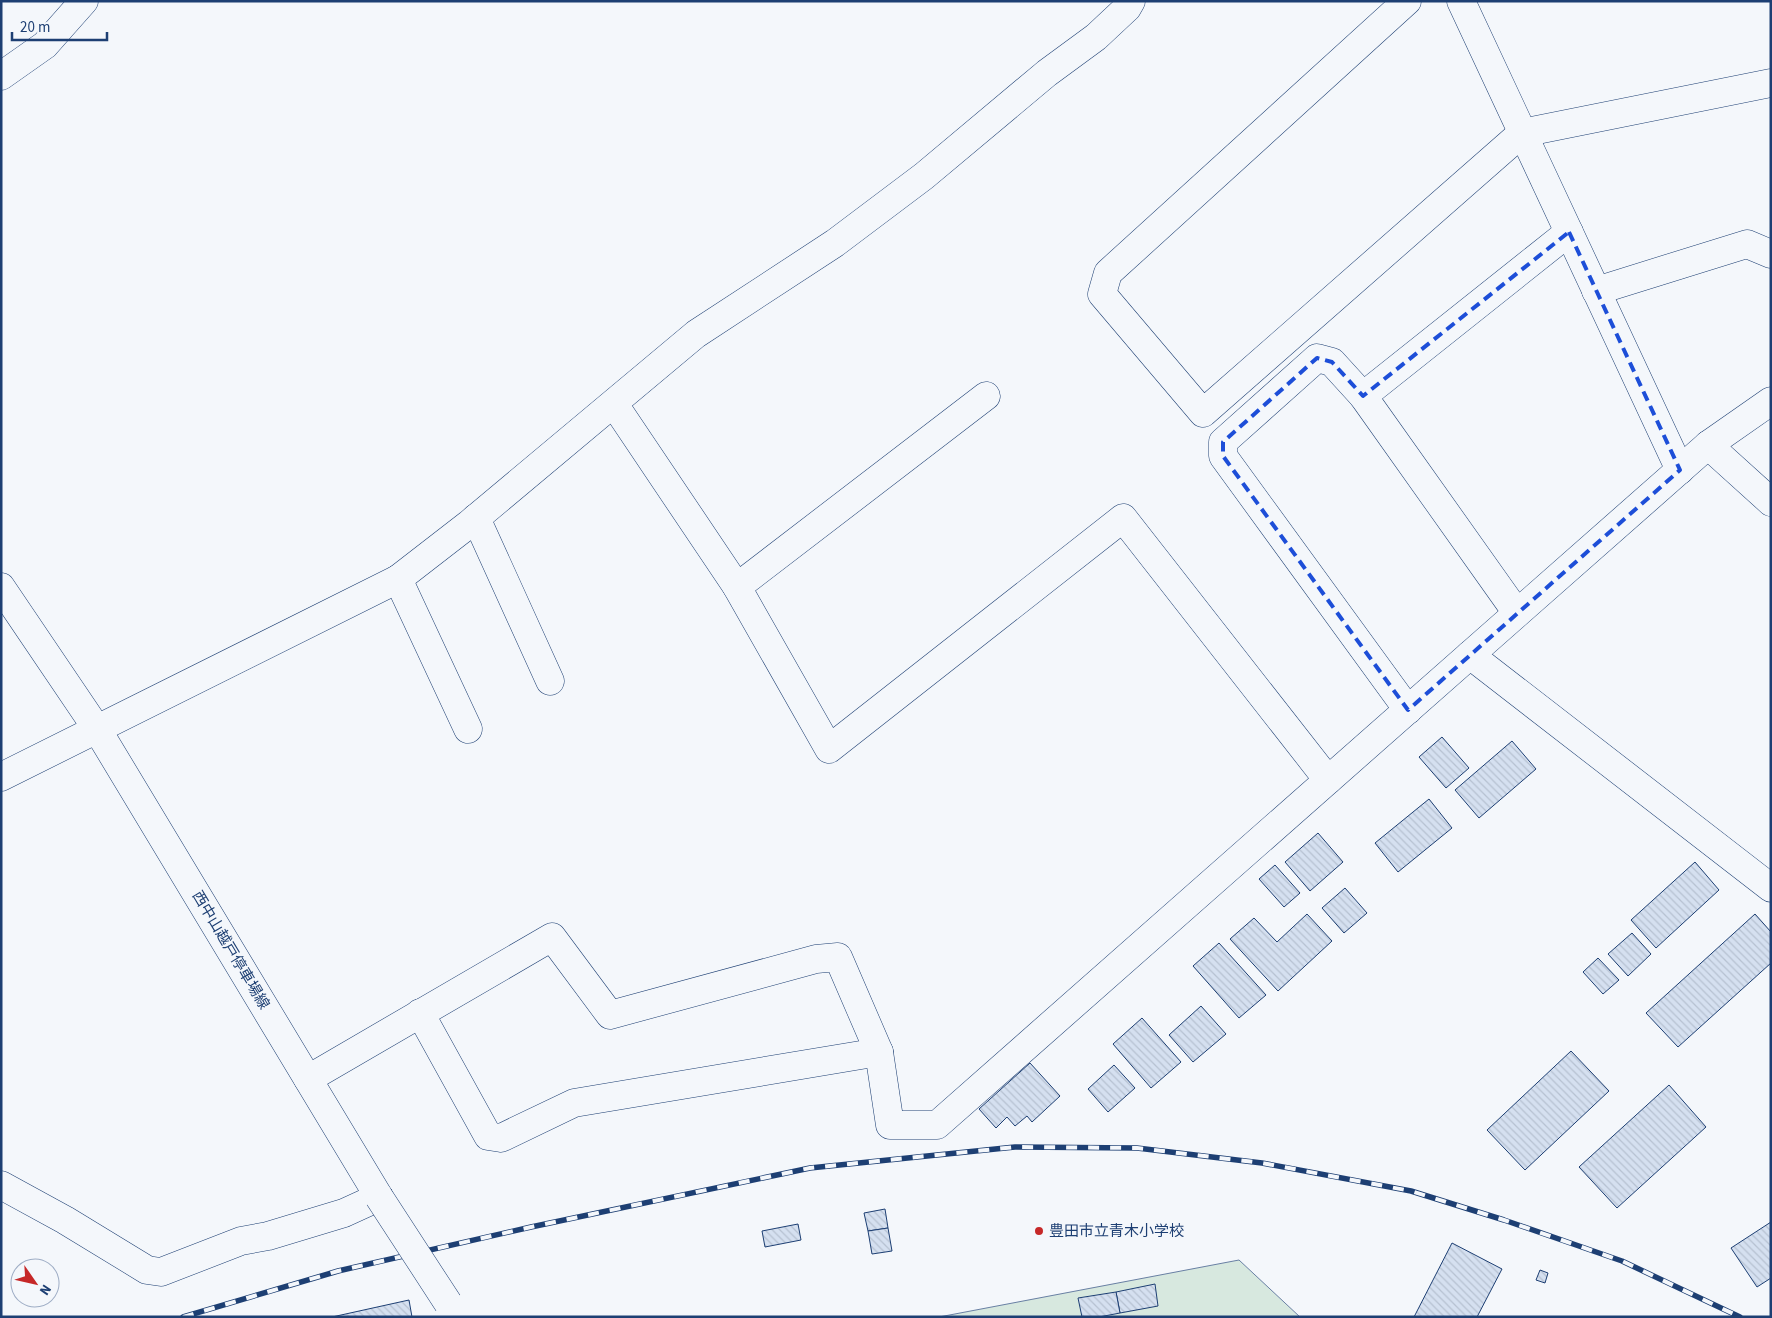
<svg xmlns="http://www.w3.org/2000/svg" width="1772" height="1318" font-family="'Source Sans 3','Noto Sans JP',sans-serif">
<style>
.pitch{fill:#d7e8df;stroke:#687fa3}
.building{fill:url(#building-back-hatch);stroke:#1d3f73}
.lines{fill:none;stroke-linecap:round;stroke-linejoin:round}
.minor-casing{stroke:#1d3f73;stroke-width:29}
.secondary-casing{stroke:#1d3f73;stroke-width:29}
.minor{stroke:#f4f7fb;stroke-width:28}
.secondary{stroke:#f4f7fb;stroke-width:28}
.rail-casing{stroke:#1d3f73;stroke-width:5.5}
.rail{stroke:#f4f7fb;stroke-width:4;stroke-dasharray:11;stroke-linecap:butt}
.secondary-bridge-casing{stroke:#1d3f73;stroke-width:29;stroke-linecap:butt}
.secondary-bridge{stroke:#f4f7fb;stroke-width:28}
.marked{fill:none;stroke:#1d4ed8;stroke-width:4;stroke-dasharray:10 6;stroke-linejoin:round}
.poi-dot{fill:#c62828;stroke:#f4f7fb;stroke-width:2}
.labels{text-anchor:middle;stroke-width:4;stroke-linejoin:round;paint-order:stroke}
.street-label{font-size:15px;fill:#1d3f73;stroke:#f4f7fb}
.poi-label{font-size:15px;fill:#1d3f73;stroke:#f4f7fb;text-anchor:start}
</style>
<defs>
<pattern id="building-back-hatch" width="6" height="6" patternUnits="userSpaceOnUse" patternTransform="scale(1.25)"><rect width="6" height="6" fill="#d5e0f0"/><path d="M-1 5l2 2M0 0l6 6M5-1l2 2" fill="none" stroke="#b6c1d1"/></pattern>
</defs>
<rect width="100%" height="100%" fill="#f4f7fb"/>
<path class="pitch" d="M1239 1260 1300 1317H939Z"/>
<g class="building">
<path d="M1442 737 1469 768 1446 788 1419 757Z"/>
<path d="M1512 741 1536 769 1479 818 1455 790Z"/>
<path d="M1429 799 1452 828 1398 872 1375 843Z"/>
<path d="M1318 833 1343 862 1310 891 1285 862Z"/>
<path d="M1695 862 1719 890 1656 948 1631 920Z"/>
<path d="M1275 865 1300 893 1284 907 1259 879Z"/>
<path d="M1345 888 1367 913 1344 933 1322 908Z"/>
<path d="M1307 914 1332 941 1278 991 1230 939 1254 918 1277 942Z"/>
<path d="M1755 914 1771 932V963L1678 1047 1646 1013Z"/>
<path d="M1632 933 1651 954 1628 976 1608 954Z"/>
<path d="M1219 943 1266 995 1239 1018 1193 966Z"/>
<path d="M1598 958 1619 980 1603 994 1583 972Z"/>
<path d="M1201 1006 1226 1034 1193 1062 1169 1035Z"/>
<path d="M1142 1018 1181 1062 1151 1088 1113 1044Z"/>
<path d="M1571 1051 1609 1091 1525 1170 1487 1130Z"/>
<path d="M1030 1063 1060 1096 1032 1122 1027 1116 1015 1126 1007 1117 996 1128 979 1109Z"/>
<path d="M1114 1065 1135 1088 1108 1112 1088 1089Z"/>
<path d="M1669 1085 1706 1127 1617 1208 1579 1167Z"/>
<path d="M885 1209 888 1228 868 1231 864 1213Z"/>
<path d="M1771 1222V1278L1757 1287 1731 1248Z"/>
<path d="M798 1224 801 1240 765 1247 762 1231Z"/>
<path d="M888 1228 892 1251 872 1254 868 1231Z"/>
<path d="M1452 1243 1502 1269 1477 1317H1414Z"/>
<path d="M1540 1270 1548 1273 1545 1283 1536 1280Z"/>
<path d="M1155 1284 1158 1306 1120 1313 1116 1292Z"/>
<path d="M1116 1292 1120 1313 1099 1317H1082L1078 1298Z"/>
<path d="M409 1300 412 1317H332Z"/>
</g>
<g class="lines">
<g class="minor-casing">
<g id="minor">
<path d="M1407 1 1108 273 1102 294 1203 413 1522 133 1771 83"/>
<path d="M1461 1 1680 470"/>
<path d="M1 76 45 45 84 1"/>
<path d="M1596 291 1747 244 1771 254"/>
<path d="M1363 396 1569 232"/>
<path d="M614 404 737 587 829 749 1123 518 1328 780"/>
<path d="M1708 445 1771 502"/>
<path d="M476 518 550 681"/>
<path d="M398 579 468 729"/>
<path d="M737 587 986 396"/>
<path d="M1470 655 1771 888"/>
<path d="M1408 710 1223 456V442L1317 358 1332 362 1363 396 1517 613"/>
<path d="M1 777 398 579 469 524 696 334 835 243 924 176 1047 73 1096 37 1127 8 1131 1"/>
<path d="M420 1013 488 1136 501 1138 574 1103 879 1052"/>
<path d="M308 1079 552 937 610 1015 816 959 838 957 879 1052 890 1125H937L1708 445 1771 401"/>
<path d="M1 1185 65 1220 147 1270 161 1272 241 1241 268 1236 344 1213 379 1197"/>
</g>
</g>
<g class="secondary-casing">
<path id="secondary" d="M1 587 97 729 379 1197"/>
</g>
<use href="#minor" class="minor"/>
<use href="#secondary" class="secondary"/>
<g class="rail-casing">
<path id="rail" d="M183 1317 338 1271 531 1227 810 1168 1015 1147 1137 1148 1262 1163 1411 1191 1504 1220 1622 1261 1740 1317"/>
</g>
<use href="#rail" class="rail"/>
<g class="secondary-bridge-casing">
<path id="secondary-bridge" d="M379 1197 448 1303"/>
</g>
<use href="#secondary-bridge" class="secondary-bridge"/>
</g>
<path class="marked" d="M1569 232 1680 470 1408 710 1223 456V442L1317 358 1332 362 1363 396Z"/>
<circle class="poi-dot" cx="1039" cy="1231" r="5"/>
<g class="labels">
<g class="street-label">
<text transform="translate(231 950) rotate(59)" y="5">西中山越戸停車場線</text>
</g>
<g class="poi-label">
<text x="1049" y="1236">豊田市立青木小学校</text>
</g>
</g>
<rect width="1772" height="1318" fill="none" stroke="#1d3f73" stroke-width="5"/>
<g transform="translate(35 1283) rotate(124)"><circle r="24" fill="#f4f7fb" stroke="#9eadc5"/>
<path d="M0-4L9 19L0 12L-9 19Z" fill="#c62828"/>
<text y="-8" font-size="14" font-weight="bold" text-anchor="middle" fill="#1d3f73">N</text>
</g>
<path d="M12 32v8h95v-8" fill="none" stroke="#1d3f73" stroke-width="2.5"/>
<text x="20" y="32" font-size="15" fill="#1d3f73" stroke="#f4f7fb" stroke-width="4" paint-order="stroke">20 m</text>
</svg>
